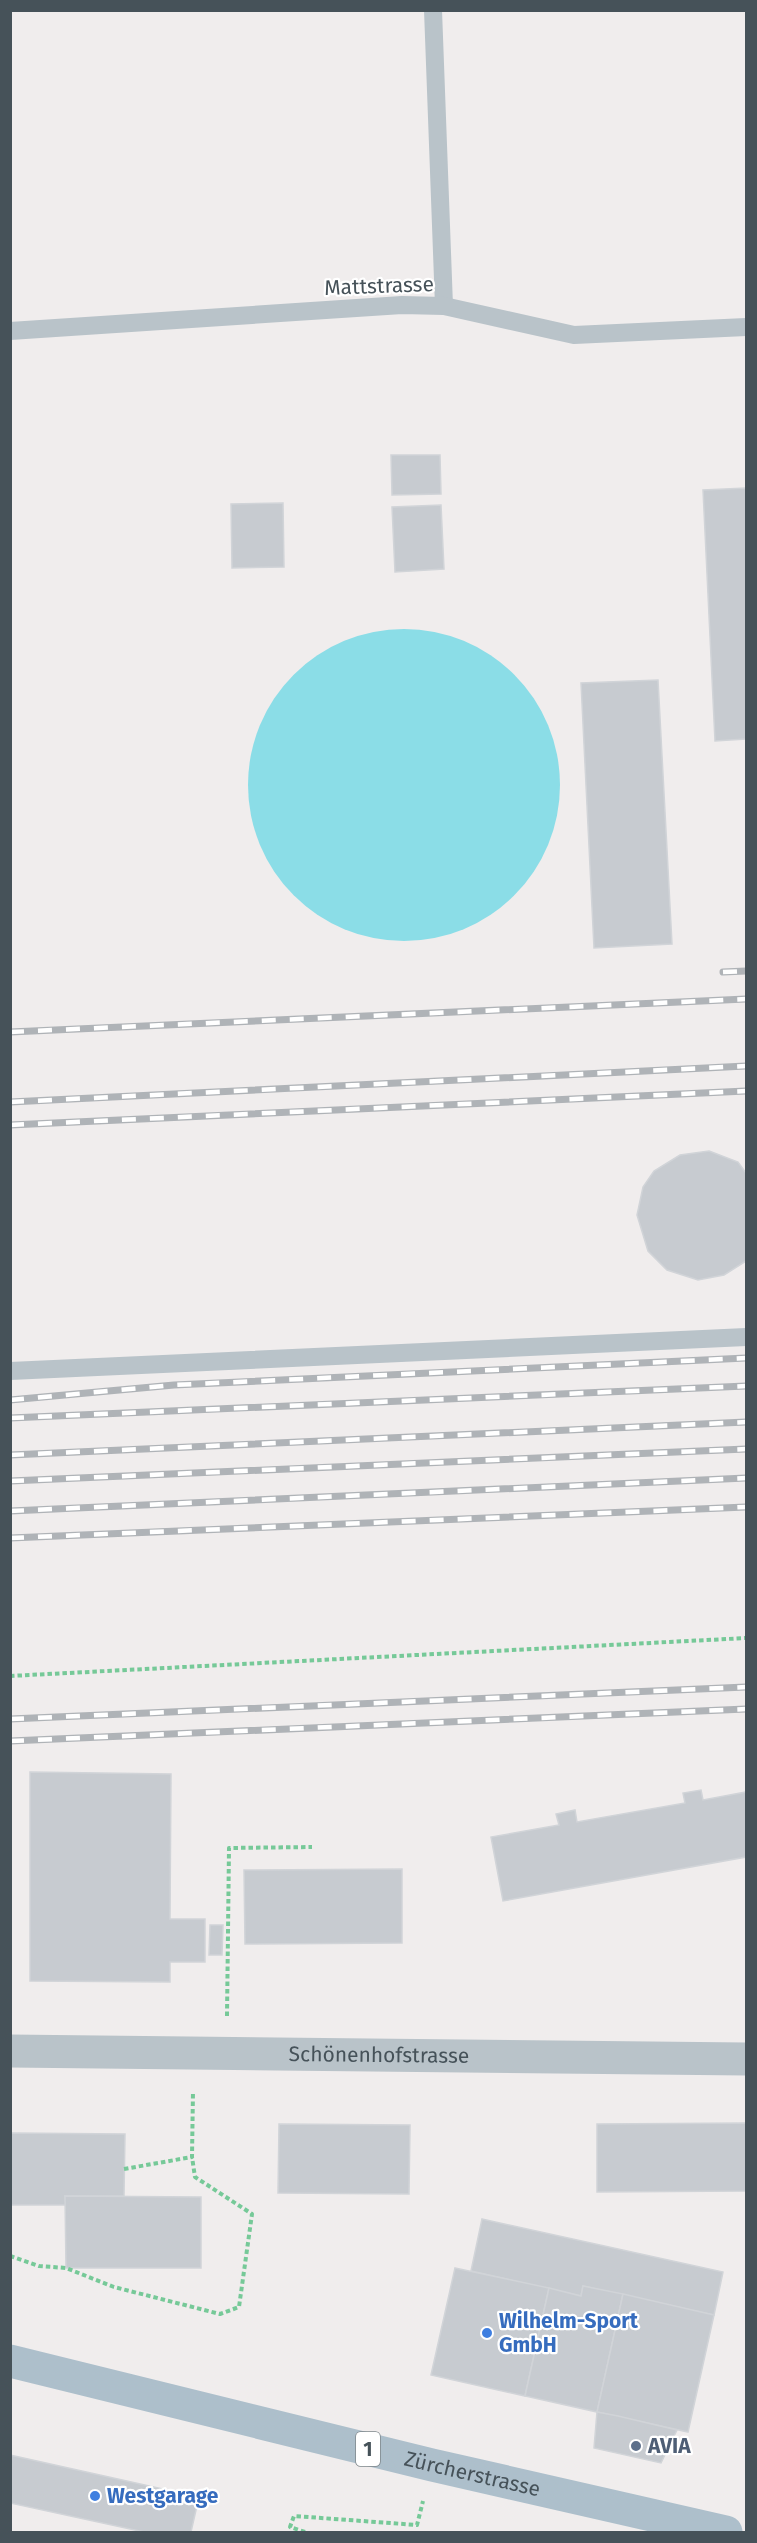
<svg xmlns="http://www.w3.org/2000/svg" width="757" height="2543" font-family="'Fira Sans',sans-serif">
<style>
.water{fill:#8bdde7}
.building{fill:#c7cbd0;stroke:#d1d4d8;stroke-width:1.5}
.lines{fill:none;stroke-linecap:round;stroke-linejoin:round}
.path{stroke:#76c998;stroke-width:4;stroke-dasharray:4.5 3;stroke-linecap:butt}
.service{stroke:#b9c3c9;stroke-width:18}
.minor{stroke:#b9c3c9;stroke-width:33}
.primary{stroke:#adbfcb;stroke-width:33}
.rail-casing{stroke:#afb3b7;stroke-width:7}
.rail{stroke:#fff;stroke-width:4.5;stroke-dasharray:14;stroke-linecap:butt}
.shop-dot{fill:#3f7fe0;stroke:#fff;stroke-width:2}
.service-dot{fill:#5c6f8a;stroke:#fff;stroke-width:2}
.labels{text-anchor:middle;stroke-width:4.5;stroke-linejoin:round;paint-order:stroke}
.shield{fill:#fff;stroke:#7e868b;stroke-width:1.5}
.shield-label{font-size:20px;font-weight:bold;fill:#465259}
.street-label{font-size:21px;fill:#465259;stroke:#fff}
.shop-label{font-size:21px;font-weight:bold;fill:#366cbe;stroke:#fff;text-anchor:start}
.service-label{font-size:21px;font-weight:bold;fill:#4e5e75;stroke:#fff;text-anchor:start}
</style>
<rect width="100%" height="100%" fill="#f0eded"/>
<circle class="water" cx="404" cy="785" r="156"/>
<g class="building">
<path d="M391 455H440L441 494 392 495Z"/>
<path d="M746 488V739L715 741 703 490Z"/>
<path d="M283 503 284 567 232 568 231 504Z"/>
<path d="M441 505 444 569 395 572 392 507Z"/>
<path d="M658 680 672 944 594 948 581 683Z"/>
<path d="M709 1151 738 1162 746 1173V1261L724 1275 698 1280 667 1270 648 1251 637 1215 643 1187 654 1171 680 1155Z"/>
<path d="M30 1772 171 1774 170 1919H205V1962H170V1982L30 1981Z"/>
<path d="M701 1790 703 1800 746 1792V1857L503 1901 491 1837 559 1825 556 1814 575 1810 577 1822 685 1803 683 1793Z"/>
<path d="M402 1869V1943L245 1944 244 1870Z"/>
<path d="M210 1925H223L222 1955H209Z"/>
<path d="M746 2123V2191L597 2192V2124Z"/>
<path d="M279 2124 410 2125 409 2194 278 2193Z"/>
<path d="M10 2133 125 2134 124 2196H65L66 2205H10Z"/>
<path d="M65 2196 201 2197V2268H66Z"/>
<path d="M482 2219 723 2272 714 2315 583 2286 581 2296 471 2271Z"/>
<path d="M455 2268 549 2288 525 2396 431 2375Z"/>
<path d="M583 2286 623 2294 597 2412 525 2396 549 2288 581 2296Z"/>
<path d="M623 2294 714 2315 688 2432 597 2412Z"/>
<path d="M597 2412 618 2416 677 2430 661 2463 594 2448Z"/>
<path d="M10 2455 199 2497 191 2532H144L10 2503Z"/>
</g>
<g class="lines">
<g class="path">
<path d="M10 1676 746 1638"/>
<path d="M227 2016 229 1848 312 1847"/>
<path d="M124 2169 192 2157 193 2091"/>
<path d="M10 2256 39 2266 66 2268 114 2287 220 2314 239 2307 252 2214 195 2177 192 2157"/>
<path d="M305 2532 290 2527 294 2516 417 2525 423 2501"/>
</g>
<g class="service">
<path d="M433 10 444 306"/>
<path d="M10 331 402 305 444 306 574 335 746 327"/>
<path d="M10 1371 746 1337"/>
</g>
<path class="minor" id="s1" d="M10 2051 746 2059"/>
<path class="primary" id="s2" d="M10 2361 432 2465 726 2532"/>
<g class="rail-casing">
<g id="rail">
<path d="M723 972 746 971"/>
<path d="M10 1032 746 999"/>
<path d="M10 1102 746 1066"/>
<path d="M10 1125 746 1091"/>
<path d="M10 1400 174 1385 746 1358"/>
<path d="M10 1418 746 1386"/>
<path d="M10 1455 746 1422"/>
<path d="M10 1481 746 1449"/>
<path d="M10 1511 746 1478"/>
<path d="M10 1538 746 1507"/>
<path d="M10 1719 746 1687"/>
<path d="M10 1741 746 1709"/>
</g>
</g>
<use href="#rail" class="rail"/>
</g>
<g class="shop-dot">
<circle cx="487" cy="2333" r="6"/>
<circle cx="95" cy="2496" r="6"/>
</g>
<circle class="service-dot" cx="636" cy="2446" r="6"/>
<g class="labels">
<rect class="shield" x="356" y="2432" width="24" height="34" rx="4.5"/>
<g class="shield-label">
<text x="368" y="2456">1</text>
</g>
<g class="street-label">
<text transform="translate(379 286) rotate(-2)" y="7">Mattstrasse</text>
<text dy="7" stroke="none"><textPath href="#s1" startOffset="369">Schönenhofstrasse</textPath></text>
<text dy="7" stroke="none"><textPath href="#s2" startOffset="476">Zürcherstrasse</textPath></text>
</g>
<g class="shop-label">
<text x="499" y="2328">Wilhelm-Sport<tspan x="499" dy="24">GmbH</tspan></text>
<text x="107" y="2503">Westgarage</text>
</g>
<g class="service-label">
<text x="648" y="2453">AVIA</text>
</g>
</g>
<rect width="757" height="2543" fill="none" stroke="#465259" stroke-width="24"/>
</svg>
